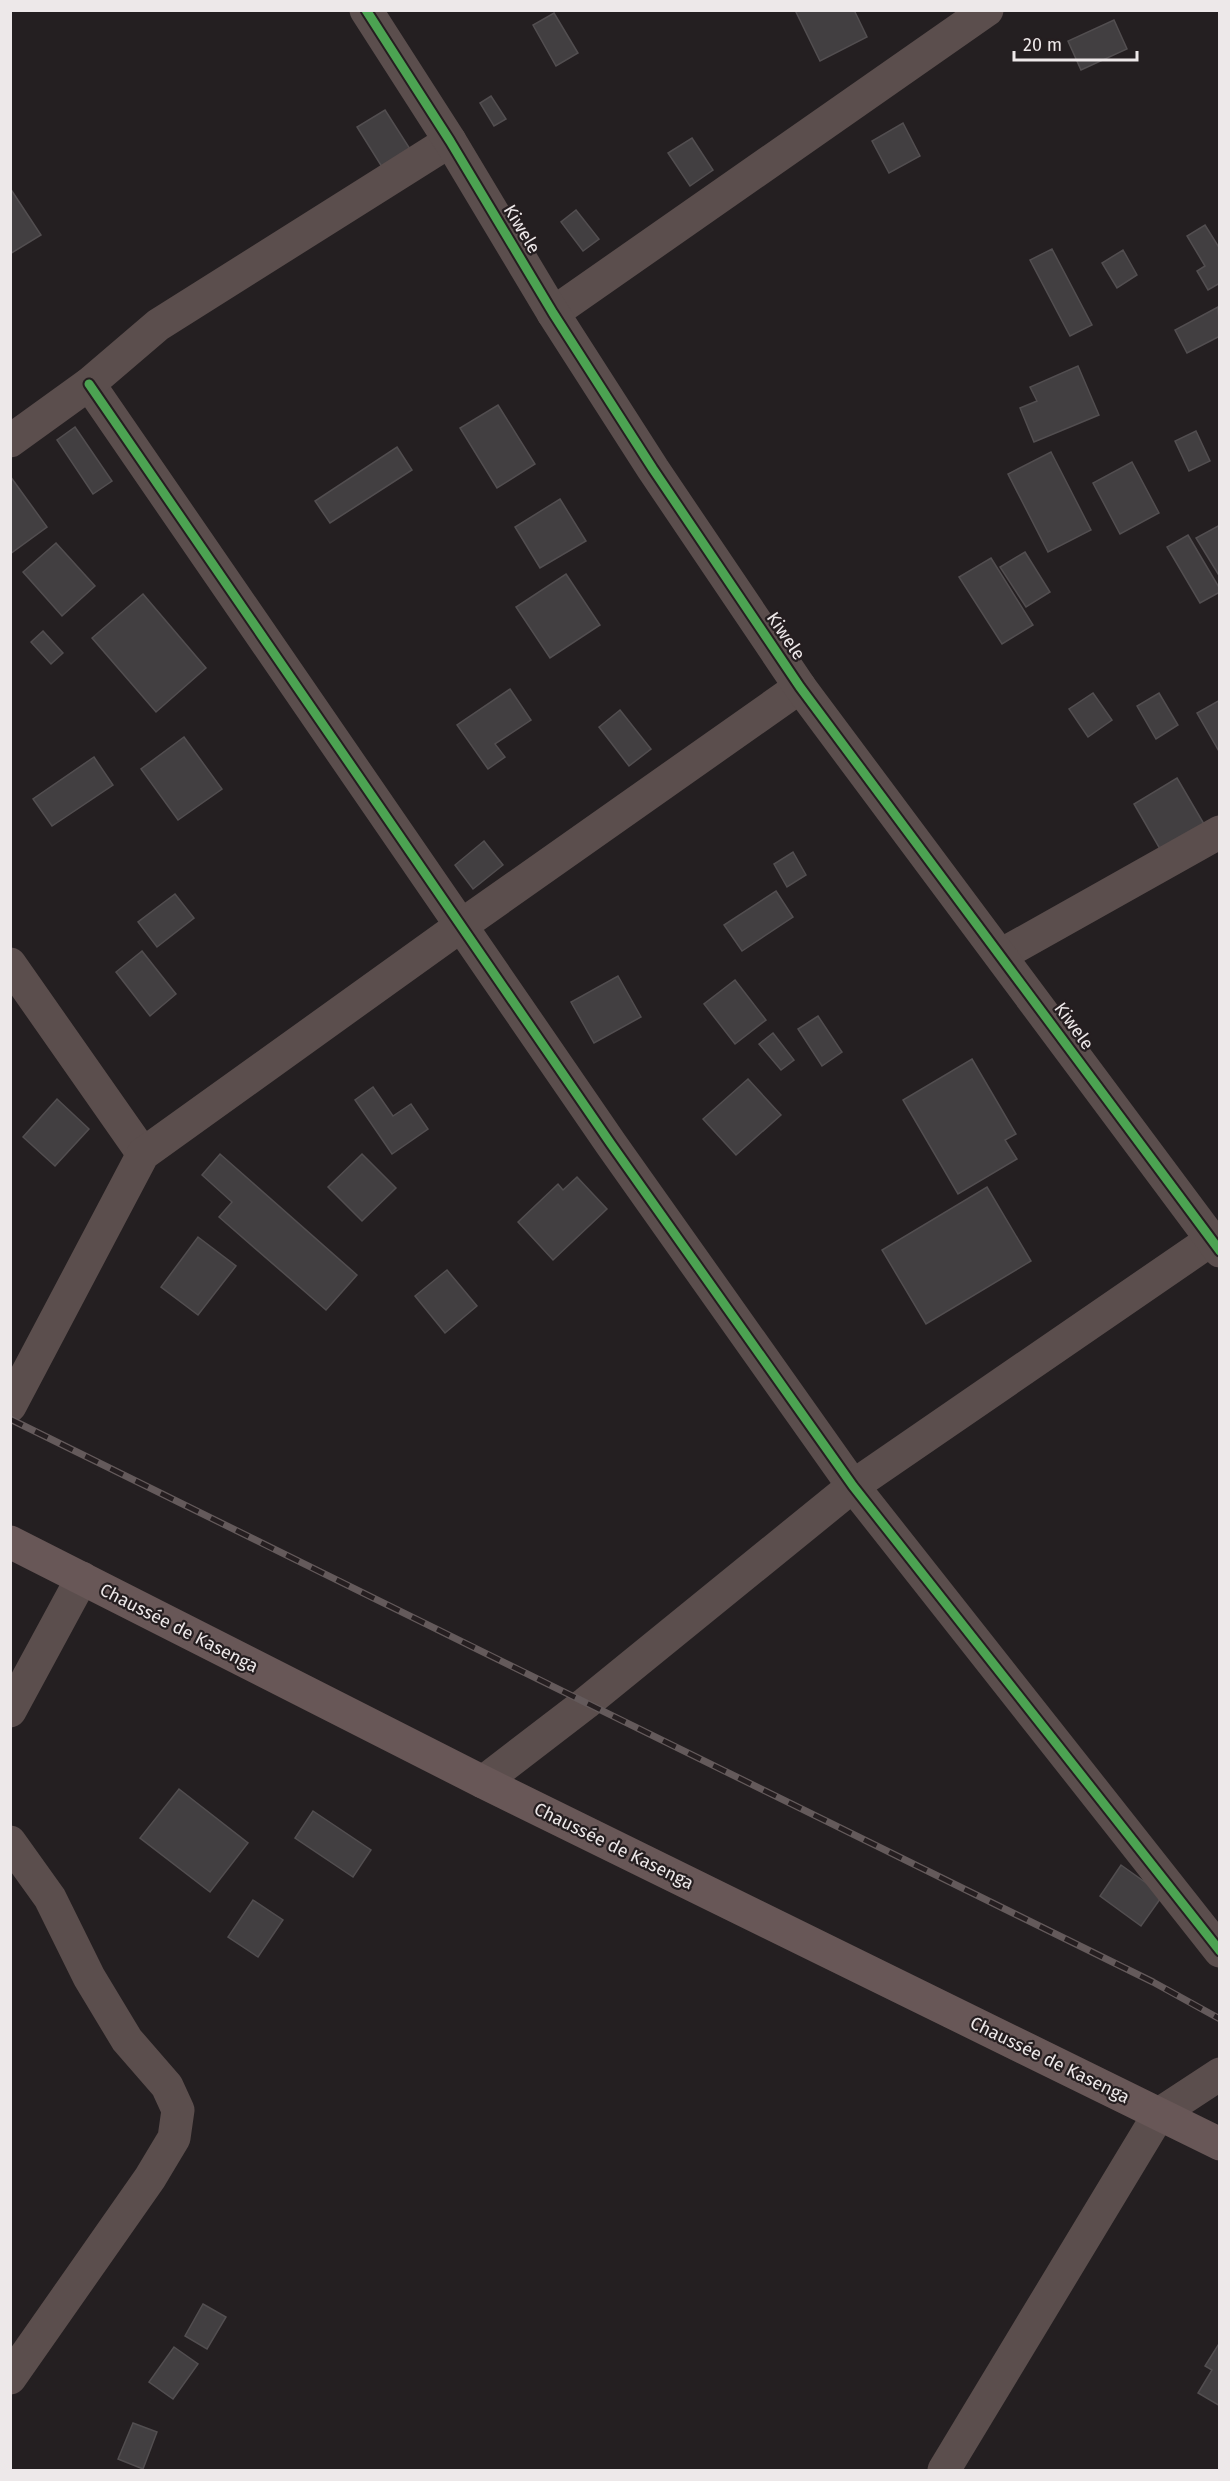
<svg xmlns="http://www.w3.org/2000/svg" width="1230" height="2481" font-family="'Fira Sans',sans-serif">
<style>
.building{fill:#423f41;stroke:#524e50;stroke-width:1.5}
.lines{fill:none;stroke-linecap:round;stroke-linejoin:round}
.minor{stroke:#5b4e4d;stroke-width:33}
.tertiary{stroke:#5b4e4d;stroke-width:33}
.secondary{stroke:#685757;stroke-width:33}
.rail-casing{stroke:#645a5b;stroke-width:7}
.rail{stroke:#251e20;stroke-width:4.5;stroke-dasharray:14;stroke-linecap:butt}
.cycleway-casing{stroke:#251e20;stroke-width:13}
.cycleway{stroke:#4ca352;stroke-width:9}
.labels{text-anchor:middle;stroke-width:4.5;stroke-linejoin:round;paint-order:stroke}
.street-label{font-size:18px;fill:#ede8e9;stroke:#251e20}
</style>
<rect width="100%" height="100%" fill="#241f21"/>
<g class="building">
<path d="M795 10H854L867 37 820 61Z"/>
<path d="M554 13 578 53 556 66 533 25Z"/>
<path d="M1114 20 1127 49 1081 70 1068 41Z"/>
<path d="M491 96 506 119 494 126 480 103Z"/>
<path d="M385 110 410 149 382 167 357 127Z"/>
<path d="M903 123 920 156 889 173 872 141Z"/>
<path d="M692 138 713 170 690 186 668 153Z"/>
<path d="M10 188 41 235 10 254Z"/>
<path d="M576 210 599 239 583 251 561 222Z"/>
<path d="M1205 225 1220 249V283L1208 290 1197 271 1205 266 1187 236Z"/>
<path d="M1052 249 1092 325 1070 336 1030 260Z"/>
<path d="M1123 250 1137 275 1117 288 1102 263Z"/>
<path d="M1218 307 1220 336 1187 353 1175 330Z"/>
<path d="M1078 366 1099 415 1034 442 1020 408 1037 401 1030 387Z"/>
<path d="M498 405 535 464 497 488 460 428Z"/>
<path d="M75 427 112 481 93 494 57 440Z"/>
<path d="M1196 431 1210 461 1189 471 1175 441Z"/>
<path d="M397 447 412 470 330 523 315 501Z"/>
<path d="M1051 452 1091 530 1048 552 1008 474Z"/>
<path d="M1132 462 1159 513 1120 534 1093 483Z"/>
<path d="M10 476 47 527 10 554Z"/>
<path d="M560 499 586 541 540 568 515 527Z"/>
<path d="M1220 525V577L1196 538Z"/>
<path d="M1188 535 1220 589V592L1200 603 1167 547Z"/>
<path d="M56 543 95 586 62 616 23 572Z"/>
<path d="M1025 552 1050 592 1026 607 1000 567Z"/>
<path d="M991 558 1033 625 1002 644 959 577Z"/>
<path d="M566 574 600 625 550 658 516 607Z"/>
<path d="M143 594 206 668 156 712 92 638Z"/>
<path d="M43 631 63 653 51 664 31 642Z"/>
<path d="M510 689 531 720 495 744 505 757 488 769 457 725Z"/>
<path d="M1093 693 1112 720 1088 737 1069 709Z"/>
<path d="M1159 693 1178 725 1156 739 1137 706Z"/>
<path d="M1220 700V753L1197 713Z"/>
<path d="M620 710 651 749 629 766 599 727Z"/>
<path d="M184 737 222 789 178 820 141 769Z"/>
<path d="M94 757 113 785 52 826 33 799Z"/>
<path d="M1177 778 1204 824 1160 849 1134 804Z"/>
<path d="M484 841 503 865 473 889 455 865Z"/>
<path d="M793 852 806 875 787 887 774 864Z"/>
<path d="M776 891 793 917 742 951 724 925Z"/>
<path d="M175 894 194 918 157 947 138 922Z"/>
<path d="M142 951 176 994 150 1016 116 972Z"/>
<path d="M618 976 641 1017 594 1043 571 1002Z"/>
<path d="M735 980 766 1020 735 1044 704 1004Z"/>
<path d="M818 1016 842 1052 822 1066 798 1029Z"/>
<path d="M773 1033 794 1060 781 1070 759 1044Z"/>
<path d="M972 1059 1016 1134 1005 1140 1017 1159 958 1194 903 1100Z"/>
<path d="M748 1079 781 1115 736 1155 703 1119Z"/>
<path d="M373 1087 393 1116 411 1104 428 1129 392 1154 355 1100Z"/>
<path d="M57 1099 89 1129 55 1166 23 1137Z"/>
<path d="M220 1154 357 1275 326 1310 219 1217 232 1202 202 1175Z"/>
<path d="M362 1154 396 1188 362 1221 328 1187Z"/>
<path d="M577 1177 607 1209 553 1260 518 1222 558 1184 563 1190Z"/>
<path d="M987 1187 1031 1261 926 1324 882 1250Z"/>
<path d="M198 1237 236 1266 198 1315 161 1287Z"/>
<path d="M447 1270 477 1306 445 1333 415 1296Z"/>
<path d="M179 1789 248 1843 210 1892 140 1838Z"/>
<path d="M313 1811 371 1850 353 1877 295 1838Z"/>
<path d="M1121 1865 1163 1895 1141 1926 1100 1896Z"/>
<path d="M253 1900 283 1920 258 1957 228 1937Z"/>
<path d="M203 2304 226 2317 207 2349 185 2336Z"/>
<path d="M1220 2342V2406L1198 2393 1212 2370 1205 2366Z"/>
<path d="M174 2347 198 2364 173 2399 149 2382Z"/>
<path d="M133 2423 157 2432 143 2469 118 2459Z"/>
</g>
<g class="lines">
<g class="minor">
<path d="M553 313 987 10"/>
<path d="M89 384 611 1144 853 1486 1220 1951"/>
<path d="M10 441 89 384 158 325 450 141"/>
<path d="M1001 955 1220 832"/>
<path d="M10 964 143 1154"/>
<path d="M10 1406 143 1154 462 925 800 687"/>
<path d="M10 1711 82 1578"/>
<path d="M483 1782 586 1703 853 1486 1211 1240"/>
<path d="M10 1842 50 1898 89 1977 127 2040 167 2086 178 2110 174 2138 150 2178 10 2378"/>
<path d="M944 2470 1159 2114 1220 2074"/>
</g>
<path class="tertiary" d="M366 10 450 141 553 313 653 469 800 687 1220 1251"/>
<path class="secondary" d="M10 1542 483 1782 1220 2144"/>
<g class="rail-casing">
<path id="rail" d="M10 1419 1153 1982 1220 2019"/>
</g>
<use href="#rail" class="rail"/>
<g class="cycleway-casing">
<g id="cycleway">
<path d="M366 10 450 141 553 313 653 469 800 687 1220 1251"/>
<path d="M89 384 611 1144 853 1486 1220 1951"/>
</g>
</g>
<use href="#cycleway" class="cycleway"/>
</g>
<g class="labels">
<g class="street-label">
<text transform="translate(522 229) rotate(59)" y="6">Kiwele</text>
<text transform="translate(786 636) rotate(56)" y="6">Kiwele</text>
<text transform="translate(1074 1026) rotate(54)" y="6">Kiwele</text>
<text transform="translate(179 1628) rotate(27)" y="6">Chaussée de Kasenga</text>
<text transform="translate(614 1846) rotate(26)" y="6">Chaussée de Kasenga</text>
<text transform="translate(1050 2060) rotate(26)" y="6">Chaussée de Kasenga</text>
</g>
</g>
<rect width="1230" height="2481" fill="none" stroke="#ede8e9" stroke-width="24"/>
<path d="M1014 51v9h123v-9" fill="none" stroke="#ede8e9" stroke-width="3"/>
<text x="1023" y="51" font-size="18" fill="#ede8e9" stroke="#251e20" stroke-width="4.5" paint-order="stroke">20 m</text>
</svg>
